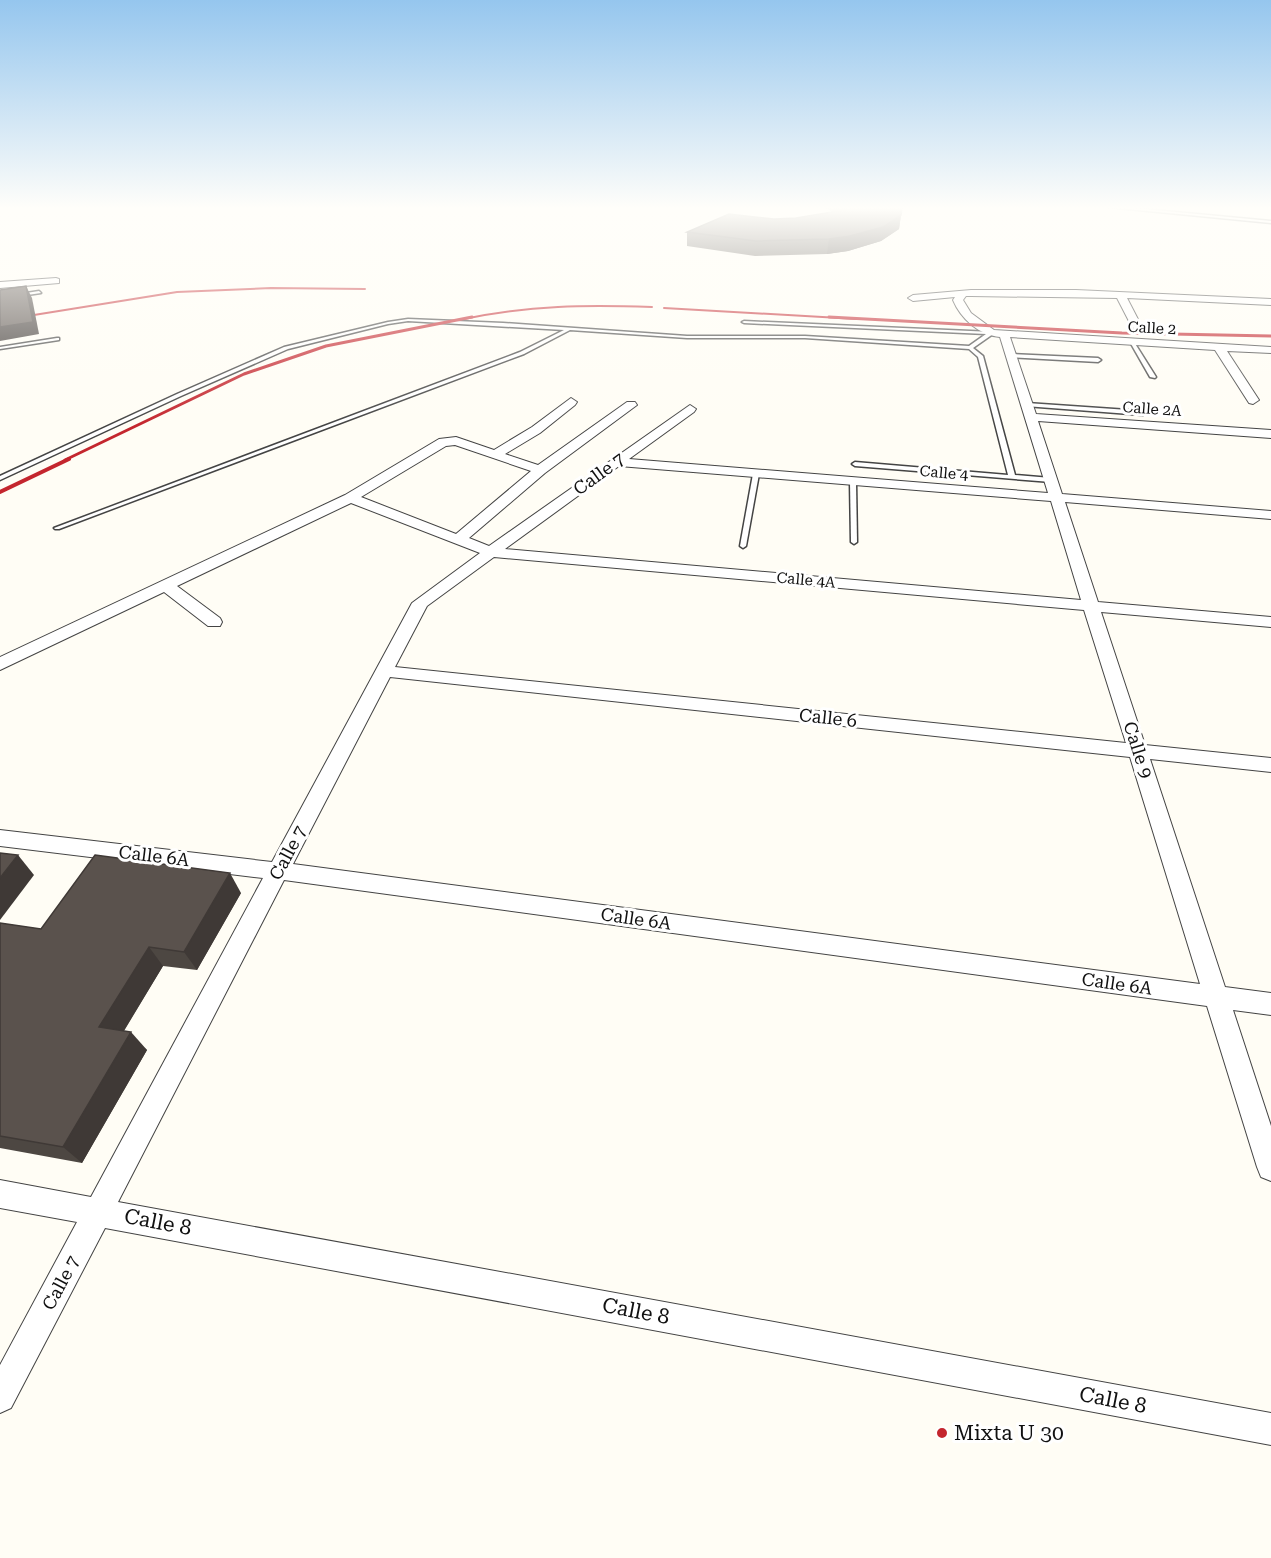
<svg xmlns="http://www.w3.org/2000/svg" width="1271" height="1558" font-family="'Roboto Serif',serif">
<style>
.lines{fill:none;stroke-linecap:round;stroke-linejoin:round}
.lane-casing{stroke:#444;stroke-width:3}
.street-casing{stroke:#444;stroke-width:2}
.lane{fill:#fff;fill-rule:evenodd}
.street{fill:#fff;fill-rule:evenodd}
.rail-far2{stroke:#c4262e;stroke-width:2}
.rail-far1{stroke:#c4262e;stroke-width:3}
.rail{stroke:#c4262e;stroke-width:4}
.wall{fill:#4d4742}
.shaded-wall{fill:#3f3936}
.building{fill:#5a524d;stroke:#3f3936;stroke-width:1.5}
.poi-dot{fill:#c4262e;stroke:#fff;stroke-width:2}
.labels{text-anchor:middle;stroke-width:6;stroke-linejoin:round;paint-order:stroke}
.far-street-label{font-size:15px;fill:#111;stroke:#fff}
.street-label{font-size:18px;fill:#111;stroke:#fff}
.near-street-label{font-size:21px;fill:#111;stroke:#fff}
.near-poi-label{font-size:21px;fill:#111;stroke:#fff;text-anchor:start}
</style>
<rect width="100%" height="100%" fill="#fffdf5"/>
<g class="lines">
<g class="lane-casing">
<g id="lane">
<path d="M1107 207H1123L1271 221V223Z"/>
<path d="M39 291 41 293 0 299V297Z"/>
<path d="M408 319 503 323 687 336H805L969 346 986 334 744 323 742 322 744 321 993 332V334L973 348 983 356 1015 475 1051 478 1054 480 1051 482 855 466 852 464 855 462 1008 475 978 357 969 349 805 338H687L570 330 524 354 59 529H55L54 528 520 352 564 330 408 321 388 324 288 349 181 396 0 480V476L177 394 284 347 388 322Z"/>
<path d="M57 338H59V340L0 349V347Z"/>
<path d="M1130 341 1134 342 1156 377 1155 378 1150 377 1130 342Z"/>
<path d="M1011 354 1098 358 1101 360 1098 362 1009 357V355Z"/>
<path d="M1027 403 1143 411 1146 413 1143 415 1025 406 1024 405Z"/>
<path d="M756 472 759 474 746 546 743 548 740 546 753 474Z"/>
<path d="M853 480 856 482 857 542 854 544 851 542 850 482Z"/>
</g>
</g>
<g class="street-casing">
<g id="street">
<path d="M56 278 59 279V283L0 288V282Z"/>
<path d="M971 290H1076L1271 299V305L1127 298 1142 327 1137 330 1132 327 1117 298 971 296H966L963 300 971 313 994 330 1271 347V353L1227 351 1259 400 1253 404 1249 403 1215 350 1010 337 1036 414 1271 430V438L1038 421 1062 494 1271 511V519L1065 502 1098 602 1271 617V627L1101 612 1145 745 1271 758V772L1150 759 1225 987 1271 993V1015L1233 1010 1271 1126V1181L1261 1177 1257 1167 1207 1006 284 880 118 1202 1271 1413V1445L105 1228 11 1408 0 1413V1365L77 1222 0 1208V1180L91 1197 263 878 0 846V830L272 862 412 603 480 553 351 503 177 586 220 618 222 622 220 626H208L164 592 0 670V657L345 495 439 439 456 437 494 450 532 427 571 398 577 402 575 405 540 433 505 454 538 465 627 402H635L637 405 545 473 469 538 489 546 690 405 696 409 694 412 629 459 1048 493 1000 337C979 335 961 319 953 300L955 297 913 301 908 298 913 295ZM455 445 531 471 456 534 361 497 446 446ZM619 466 1051 501 1081 600 505 549ZM494 557 1084 610 1126 743 395 667 427 606ZM390 677 1130 757 1200 984 293 864Z"/>
</g>
</g>
<use href="#lane" class="lane"/>
<use href="#street" class="street"/>
<g class="rail-far2">
<path d="M664 308 857 319"/>
<path d="M9 319 177 292 271 288 365 289"/>
<path d="M464 319C531 305 585 305 652 307"/>
</g>
<g class="rail-far1">
<path d="M829 317 1122 333 1271 336"/>
<path d="M0 320 17 317"/>
<path d="M65 460 244 374 326 346 472 317"/>
</g>
<path class="rail" d="M0 492 69 459"/>
</g>
<g class="wall">
<path d="M825 207H902L899 229 881 241 848 251 827 254 755 256 687 246V232L796 218 832 212Z"/>
<path d="M241 893 197 970 163 966 124 1031 147 1050 82 1163 0 1148V923L41 929Z"/>
</g>
<g class="shaded-wall">
<path d="M901 215 899 229 881 241 848 251 827 254 829 239Z"/>
<path d="M26 286 32 298 39 334 0 341V327Z"/>
<path d="M18 855 34 875 0 920V878Z"/>
<path d="M230 873 241 893 197 970 184 952Z"/>
<path d="M149 947 163 966 115 1045 99 1027Z"/>
<path d="M131 1032 147 1050 82 1163 63 1147Z"/>
</g>
<g class="building">
<path d="M848 207H902L901 215 883 227 850 236 829 239 756 241 687 232 729 214 774 219 796 218 850 209Z"/>
<path d="M26 286 33 322 0 327V290Z"/>
<path d="M0 853 18 855 0 878Z"/>
<path d="M95 855 230 873 184 952 149 947 99 1027 131 1032 63 1147 0 1136V923L41 929Z"/>
</g>
<linearGradient id="sky" x2="0" y2="1"><stop stop-color="#95c6ee"/><stop offset="0.49" stop-color="#fffefa"/><stop offset="1" stop-color="#fffefa" stop-opacity="0"/></linearGradient>
<rect width="1271" height="425" fill="url(#sky)"/>
<circle class="poi-dot" cx="942" cy="1433" r="6"/>
<g class="labels">
<g class="far-street-label">
<text transform="translate(1152 328) rotate(3)" y="5">Calle 2</text>
<text transform="translate(1152 409) rotate(4)" y="5">Calle 2A</text>
<text transform="translate(944 473) rotate(5)" y="5">Calle 4</text>
<text transform="translate(806 580) rotate(5)" y="5">Calle 4A</text>
</g>
<g class="street-label">
<text transform="translate(599 474) rotate(-36)" y="6">Calle 7</text>
<text transform="translate(828 718) rotate(6)" y="6">Calle 6</text>
<text transform="translate(1138 750) rotate(72)" y="6">Calle 9</text>
<text transform="translate(288 853) rotate(-62)" y="6">Calle 7</text>
<text transform="translate(154 856) rotate(7)" y="6">Calle 6A</text>
<text transform="translate(636 919) rotate(8)" y="6">Calle 6A</text>
<text transform="translate(1117 984) rotate(8)" y="6">Calle 6A</text>
<text transform="translate(61 1283) rotate(-62)" y="6">Calle 7</text>
</g>
<g class="near-street-label">
<text transform="translate(158 1222) rotate(11)" y="7">Calle 8</text>
<text transform="translate(636 1311) rotate(11)" y="7">Calle 8</text>
<text transform="translate(1113 1400) rotate(11)" y="7">Calle 8</text>
</g>
<g class="near-poi-label">
<text x="954" y="1440">Mixta U 30</text>
</g>
</g>
</svg>
